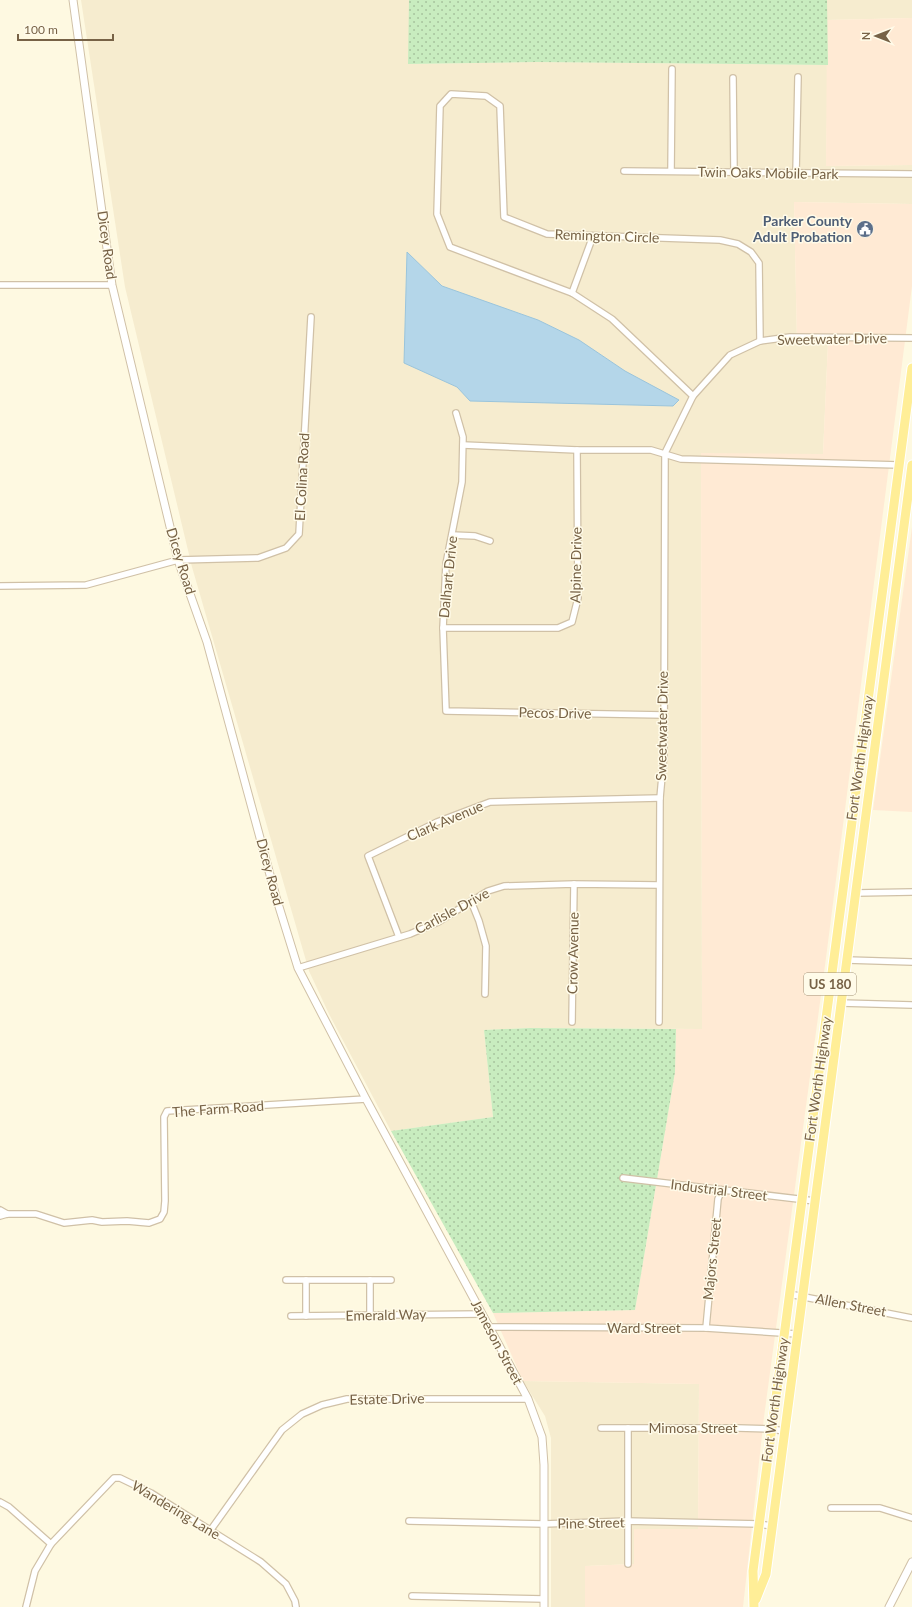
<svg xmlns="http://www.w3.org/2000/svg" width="912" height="1607" font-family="Lato,sans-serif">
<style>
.residential{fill:#f6eccf;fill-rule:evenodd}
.commercial{fill:#ffead4}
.green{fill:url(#green-dots)}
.water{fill:#b4d6e9;stroke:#9ac4db}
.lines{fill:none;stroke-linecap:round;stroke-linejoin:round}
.minor-casing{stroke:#d0c1a7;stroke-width:8}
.tertiary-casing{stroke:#d0c1a7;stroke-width:9}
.primary-casing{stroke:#fff;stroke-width:11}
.minor{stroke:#fff;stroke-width:5.5}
.tertiary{stroke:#fff;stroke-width:7}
.primary{stroke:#ffee97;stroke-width:9}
.labels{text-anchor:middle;stroke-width:3;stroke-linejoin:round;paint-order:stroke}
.shield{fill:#fffbe9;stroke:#a09077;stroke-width:1}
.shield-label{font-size:13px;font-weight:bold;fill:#776246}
.street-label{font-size:14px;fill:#776246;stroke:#fffbe9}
.service-label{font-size:14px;font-weight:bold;fill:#4e5e75;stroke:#fffbe9;text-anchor:end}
</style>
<defs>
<pattern id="green-dots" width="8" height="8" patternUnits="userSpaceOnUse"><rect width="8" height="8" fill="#c8ecbf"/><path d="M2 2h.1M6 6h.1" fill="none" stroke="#a7c39d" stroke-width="1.8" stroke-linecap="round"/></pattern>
</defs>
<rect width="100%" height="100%" fill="#fef9e1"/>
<g class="residential">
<path d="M81 0H409V64L536 62 828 65 826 166 912 165V204L794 202 797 342H828L823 454H701L702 1029 530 1028 484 1030 493 1117 391 1131 329 1014 309 971 192 567 125 287ZM407 252 442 286 538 320 579 340 625 371 679 401 673 406 470 401 457 387 404 363Z"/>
<path d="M827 0H912V18L827 20Z"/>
<path d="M523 1381 699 1384 698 1529H634V1564L585 1566V1607H551V1438L545 1416Z"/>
</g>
<g class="commercial">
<path d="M912 18V165L826 166 827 20Z"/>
<path d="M794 202 912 204V286L826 958 764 1417 743 1607H585V1566L634 1564V1529H698L699 1384 523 1381 493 1313 635 1310 675 1072 676 1029H702L701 453 823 454 828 342H797Z"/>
<path d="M912 527V812L873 810Z"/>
</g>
<g class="green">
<path d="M409 0H827L828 65 536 62 408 64Z"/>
<path d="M530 1028 676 1029 675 1072 635 1310 493 1313 391 1131 493 1117 484 1030Z"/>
</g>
<path class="water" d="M407 252 442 286 538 320 579 340 625 371 679 400 673 406 470 401 457 387 404 363Z"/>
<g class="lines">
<g class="minor-casing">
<g id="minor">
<path d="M733 78 734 172"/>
<path d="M624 171 912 174"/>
<path d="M671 171 672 69"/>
<path d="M796 173 798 77"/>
<path d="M0 285H112"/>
<path d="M572 293 593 236"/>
<path d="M693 396 612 319 572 293 450 247 437 214 440 106 451 94 486 96 500 106 504 217 547 234 720 240 738 244 751 252 759 263 760 341"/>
<path d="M456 413 463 437 462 482 446 564 443 628 446 711 664 715"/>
<path d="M463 445 577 450H651L681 459 899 465"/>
<path d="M452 535 475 536 490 541"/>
<path d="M0 586 86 585 178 560 258 558 286 548 299 534 311 317"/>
<path d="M443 628H558L572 622 578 598 577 450"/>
<path d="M856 893 912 892"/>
<path d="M471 901 479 921 486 946 485 994"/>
<path d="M399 937 368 856 437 822 490 802 660 798"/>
<path d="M847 960 912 962"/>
<path d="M298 968 410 934 438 922 488 891 504 886 574 884 659 885"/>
<path d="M841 1003 912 1005"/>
<path d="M572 1022 574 884"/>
<path d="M659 1022 660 798 664 754 665 453 693 396 730 355 760 341 790 337 912 338"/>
<path d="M623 1178 815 1201"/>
<path d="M0 1210 7 1214"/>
<path d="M0 1216 7 1214H36L64 1223 92 1220 102 1222 127 1221 149 1223 160 1219 164 1212 165 1201 164 1117 167 1111 366 1099"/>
<path d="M286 1280H391"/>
<path d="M370 1280V1315"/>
<path d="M789 1294 912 1318"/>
<path d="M291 1316 482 1314"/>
<path d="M306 1316V1280"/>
<path d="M490 1327 706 1328 797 1334"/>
<path d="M706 1328 718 1199 722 1190"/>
<path d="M601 1428H738L771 1429 784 1431"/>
<path d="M628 1428V1564"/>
<path d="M0 1502 9 1507 51 1544"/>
<path d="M831 1508H880L912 1518"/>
<path d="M409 1521 544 1524 627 1521 759 1524 772 1526"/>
<path d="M210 1531 282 1430 302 1414 322 1405 347 1399H528"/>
<path d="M412 1596 544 1599"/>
<path d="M26 1607 35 1571 51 1544 114 1478H120L151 1493 261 1562 286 1584 295 1601 296 1607"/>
</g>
</g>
<g class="tertiary-casing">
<g id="tertiary">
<path d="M73 0 112 285 178 560 207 642 276 897 298 968 366 1099 528 1399 542 1437 544 1465V1607"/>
<path d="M889 1607 912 1562"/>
</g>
</g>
<g class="primary-casing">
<g id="primary">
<path d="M756 1599 766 1574 912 465"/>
<path d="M754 1607 753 1571 912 368"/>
</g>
</g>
<use href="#minor" class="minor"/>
<use href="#tertiary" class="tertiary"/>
<use href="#primary" class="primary"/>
</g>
<defs>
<g id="civic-disc" transform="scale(0.9)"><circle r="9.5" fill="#5c6f8a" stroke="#fffbe9"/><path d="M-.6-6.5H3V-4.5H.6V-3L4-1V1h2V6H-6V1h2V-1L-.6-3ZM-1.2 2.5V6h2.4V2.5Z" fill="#fff"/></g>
</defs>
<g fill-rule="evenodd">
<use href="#civic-disc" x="865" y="229"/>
</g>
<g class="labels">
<rect class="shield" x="804" y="973" width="52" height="22" rx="3"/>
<g class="shield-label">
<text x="830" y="989">US 180</text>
</g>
<g class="street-label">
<text transform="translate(768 173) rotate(1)" y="5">Twin Oaks Mobile Park</text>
<text transform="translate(607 236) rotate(2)" y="5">Remington Circle</text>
<text transform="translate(107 245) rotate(82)" y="5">Dicey Road</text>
<text transform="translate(832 339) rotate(-1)" y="5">Sweetwater Drive</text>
<text transform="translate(302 477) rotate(-87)" y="5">El Colina Road</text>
<text transform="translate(181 561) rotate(73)" y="5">Dicey Road</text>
<text transform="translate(576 565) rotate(-89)" y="5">Alpine Drive</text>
<text transform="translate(448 577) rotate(-84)" y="5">Dalhart Drive</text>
<text transform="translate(555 713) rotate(1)" y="5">Pecos Drive</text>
<text transform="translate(662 726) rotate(-89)" y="5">Sweetwater Drive</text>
<text transform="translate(860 758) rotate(-82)" y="5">Fort Worth Highway</text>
<text transform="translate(445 821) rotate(-23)" y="5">Clark Avenue</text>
<text transform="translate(270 872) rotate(75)" y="5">Dicey Road</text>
<text transform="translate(452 911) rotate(-28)" y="5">Carlisle Drive</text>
<text transform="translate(573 953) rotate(-89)" y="5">Crow Avenue</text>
<text transform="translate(818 1079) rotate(-82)" y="5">Fort Worth Highway</text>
<text transform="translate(218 1109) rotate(-4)" y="5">The Farm Road</text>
<text transform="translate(719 1190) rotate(7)" y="5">Industrial Street</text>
<text transform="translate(712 1259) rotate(-84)" y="5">Majors Street</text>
<text transform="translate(851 1305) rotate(11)" y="5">Allen Street</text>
<text transform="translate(386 1315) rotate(-1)" y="5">Emerald Way</text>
<text x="644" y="1333">Ward Street</text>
<text transform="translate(497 1342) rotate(62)" y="5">Jameson Street</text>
<text transform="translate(387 1399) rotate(-1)" y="5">Estate Drive</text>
<text transform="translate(775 1400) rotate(-82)" y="5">Fort Worth Highway</text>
<text x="693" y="1433">Mimosa Street</text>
<text transform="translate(176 1510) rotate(31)" y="5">Wandering Lane</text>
<text transform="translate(591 1523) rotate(-1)" y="5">Pine Street</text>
</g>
<g class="service-label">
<text x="852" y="226">Parker County<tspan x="852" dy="16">Adult Probation</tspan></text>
</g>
</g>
<g transform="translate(876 36) rotate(270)" stroke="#fffbe9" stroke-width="3" paint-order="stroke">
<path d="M0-3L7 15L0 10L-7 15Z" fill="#776246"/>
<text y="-6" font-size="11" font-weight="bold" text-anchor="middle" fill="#776246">N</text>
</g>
<path d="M18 34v6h95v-6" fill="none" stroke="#776246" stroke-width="2"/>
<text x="24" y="34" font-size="12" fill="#776246" stroke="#fffbe9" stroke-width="3" paint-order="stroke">100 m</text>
</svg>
